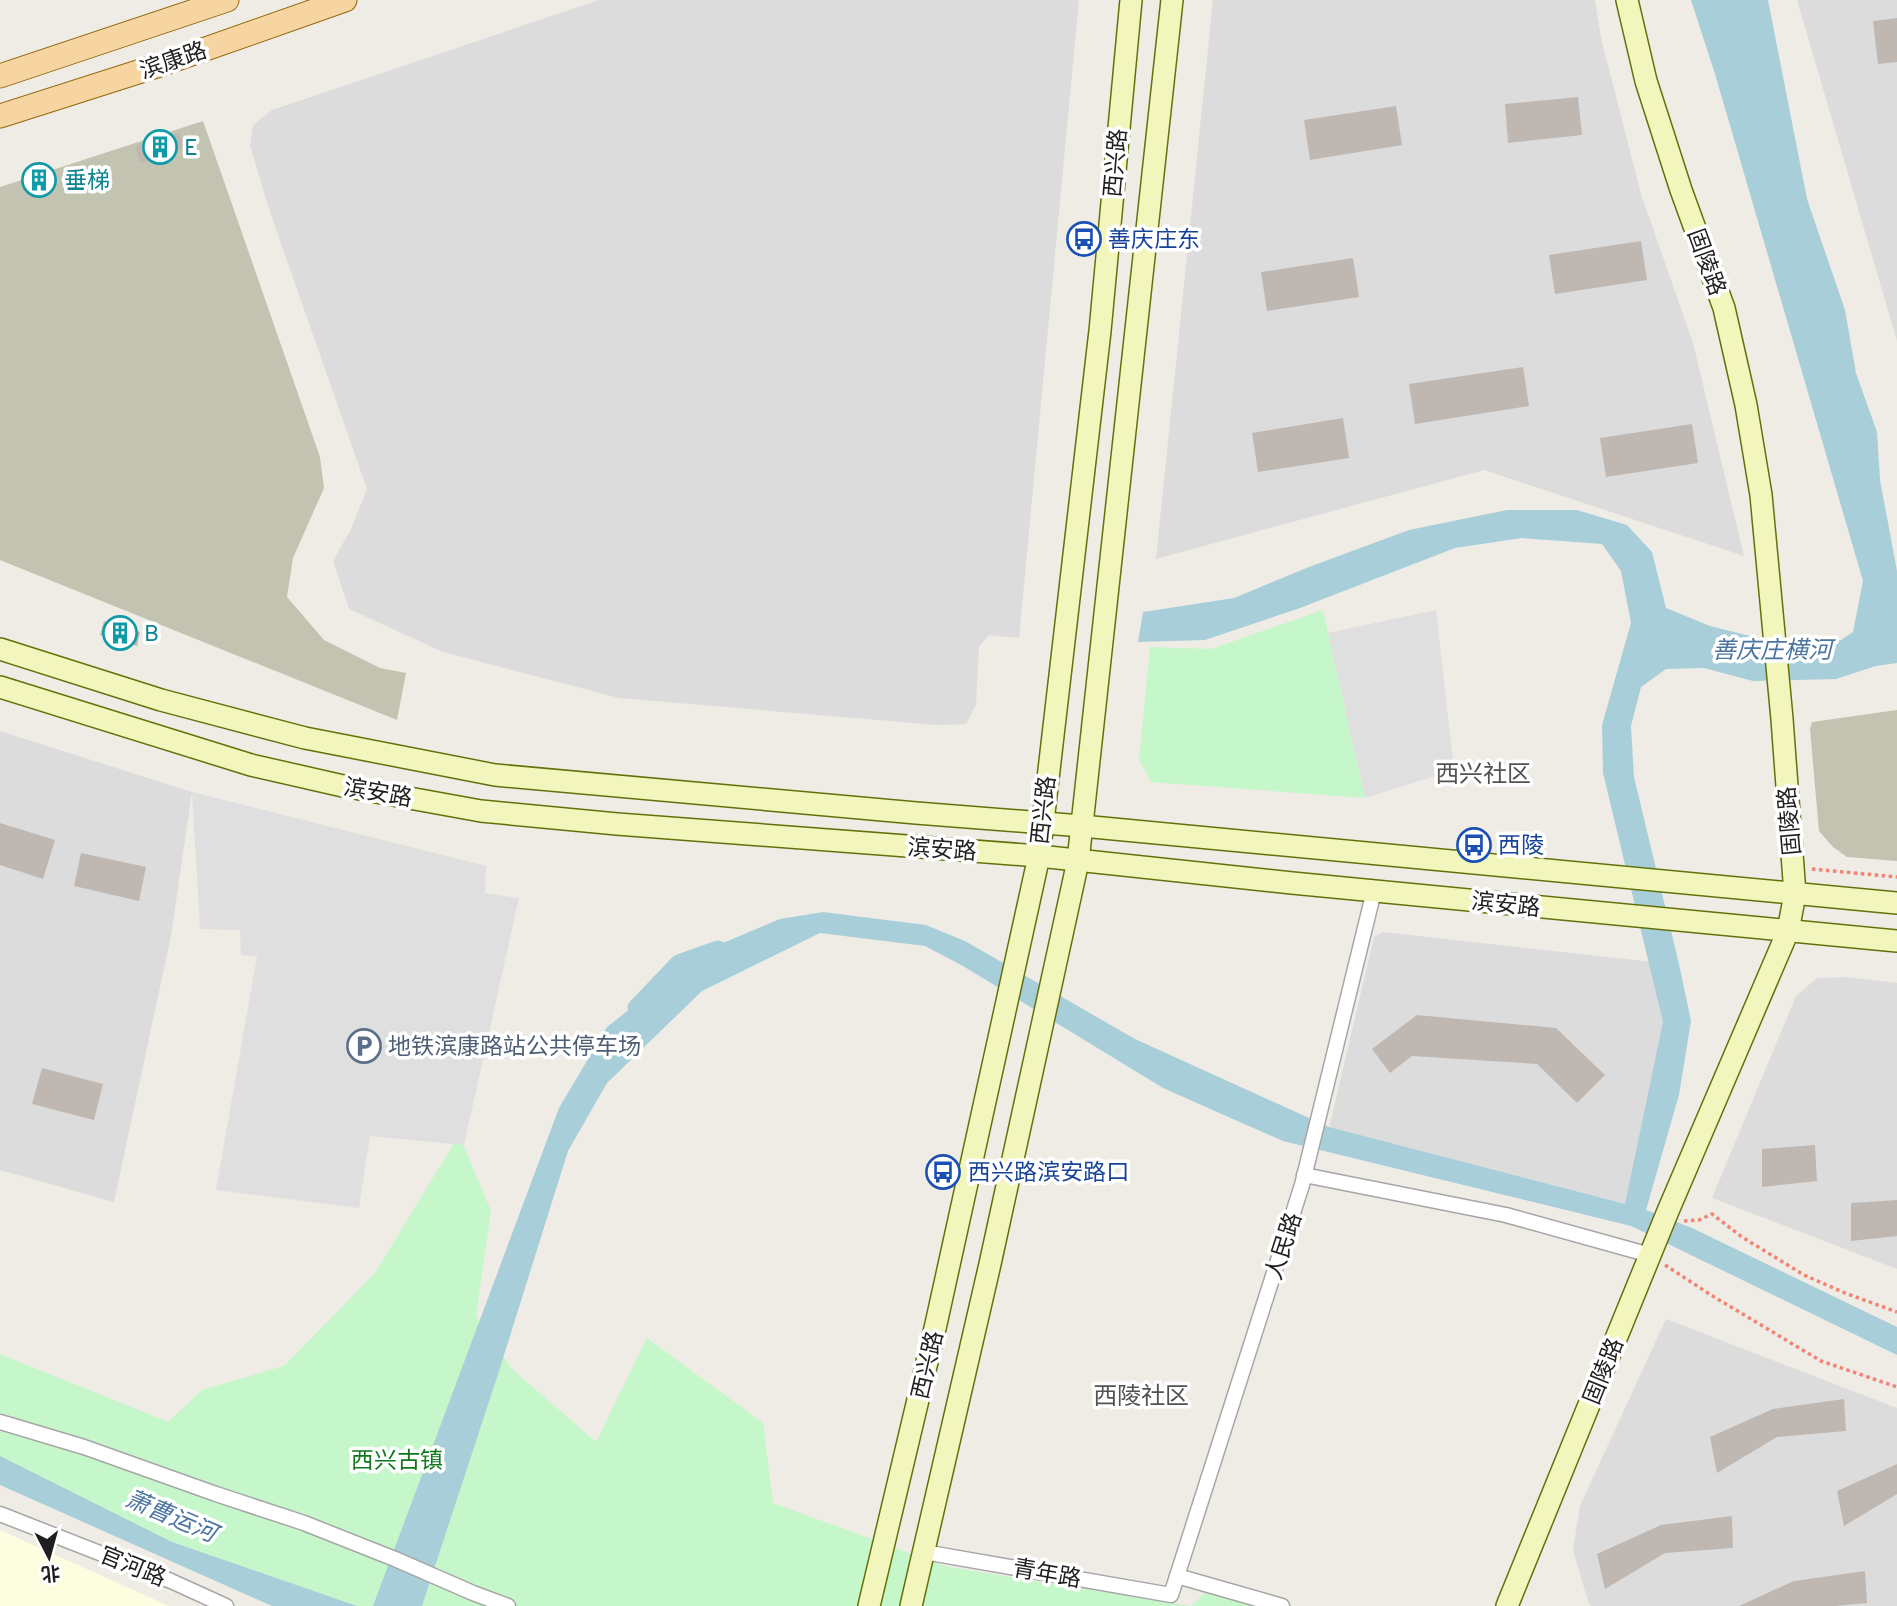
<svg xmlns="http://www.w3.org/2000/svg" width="1897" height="1606" font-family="Overpass,'Noto Sans SC',sans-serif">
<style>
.residential{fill:#dddcdc}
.education{fill:#fdfde0}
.construction{fill:#c3c3b1}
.park{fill:#c5f7ca}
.parking{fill:#dfdfdf}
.water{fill:#a8ceda}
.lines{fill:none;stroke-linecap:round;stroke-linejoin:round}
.canal{stroke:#a8ceda;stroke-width:19}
.building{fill:#bfb8b2}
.street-casing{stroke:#a6a6a6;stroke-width:17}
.secondary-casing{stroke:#63710a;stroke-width:24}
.primary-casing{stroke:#926708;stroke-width:25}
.path{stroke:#f38373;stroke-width:3.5;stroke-dasharray:3.5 3.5;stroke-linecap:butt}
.street{stroke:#fff;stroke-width:14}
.secondary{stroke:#f2f6bc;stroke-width:21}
.primary{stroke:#f7d5a2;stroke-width:23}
.labels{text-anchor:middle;stroke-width:7;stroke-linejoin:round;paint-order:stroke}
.street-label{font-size:23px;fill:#1f1f1f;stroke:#fff}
.culture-label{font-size:23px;fill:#0d838f;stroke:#fff;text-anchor:start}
.transit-label{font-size:23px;fill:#164399;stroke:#fff;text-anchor:start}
.service-label{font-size:23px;fill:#4e5e75;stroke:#fff;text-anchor:start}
.park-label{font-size:23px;fill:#11781c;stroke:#fff}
.water-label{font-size:24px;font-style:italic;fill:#4d75a2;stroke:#fff}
.neighbourhood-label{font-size:24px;fill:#525252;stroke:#fff}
</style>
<rect width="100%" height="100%" fill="#efece5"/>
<g class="residential">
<path d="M599 0H1079L1019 638 989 635 979 647 976 705 966 724 937 725 619 698 443 652 349 609 333 561 351 529 367 489 271 215 250 146 253 125 272 110Z"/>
<path d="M1213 0H1595L1601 38 1641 194 1693 343 1744 556 1484 470 1156 559Z"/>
<path d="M1797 0H1897V341Z"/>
<path d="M0 731 192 792 171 936 114 1202 0 1170Z"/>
<path d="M1383 932 1662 963 1673 1015 1623 1213 1326 1141 1374 937Z"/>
<path d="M1846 977 1897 983V1269L1712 1198 1796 996 1817 978Z"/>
<path d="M1666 1319 1897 1408V1606H1591L1588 1601 1573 1550 1580 1506Z"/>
</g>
<path class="education" d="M0 1530 169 1606H0Z"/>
<g class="construction">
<path d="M203 121 320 457 324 488 293 558 287 597 324 640 380 668 406 673 397 720 0 560V187Z"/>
<path d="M1897 710V861L1847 857 1833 847 1819 831 1810 729 1812 722Z"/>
</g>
<g class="park">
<path d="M1323 610 1365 798 1151 782 1139 760 1150 647 1211 649Z"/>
<path d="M459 1135 491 1211 476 1316 512 1369 596 1442 647 1338 763 1423 773 1503 948 1567 1191 1606H357L0 1483V1354L168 1422 202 1390 284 1366 375 1273Z"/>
<path d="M1205 1593 1262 1606H1191Z"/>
</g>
<g class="parking">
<path d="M1436 610 1454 770 1365 798 1328 633Z"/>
<path d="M192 792 486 866 485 893 519 898 464 1145 370 1136 359 1208 216 1190 257 956 241 955 240 930 200 929Z"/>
</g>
<g class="water">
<path d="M1691 0H1768L1807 199 1845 310 1856 373 1877 432 1880 480 1897 571V663L1876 666 1836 679 1753 681 1704 668 1666 669 1641 687 1631 726 1634 777 1679 964 1691 1021 1679 1095 1646 1210 1692 1228 1897 1327V1355L1631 1226 1283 1141 1163 1088 963 966 925 946 820 933 702 991 607 1083 568 1151 499 1371 422 1606H373L559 1108 607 1027 704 951 780 919 823 912 926 925 965 941 1135 1039 1329 1127 1625 1204 1663 1022 1603 773 1602 725 1631 623 1621 571 1602 544 1522 538 1455 548 1300 608 1205 640 1138 642 1143 612 1234 598 1309 567 1409 530 1507 510H1577L1627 525 1652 552 1666 608 1710 626 1754 637 1841 640 1853 632 1863 581 1715 74Z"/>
<path d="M0 1456 172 1542 357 1606H272L0 1485Z"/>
</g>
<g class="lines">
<path class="canal" d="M637 1008 679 964 718 950"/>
</g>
<g class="building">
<path d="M1897 18V62L1878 64 1873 21Z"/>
<path d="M1578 97 1582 135 1508 143 1505 104Z"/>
<path d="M1396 106 1402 145 1310 160 1304 120Z"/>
<path d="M179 132 185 148 140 163 135 146Z"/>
<path d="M1641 241 1647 280 1555 294 1549 255Z"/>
<path d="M1353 258 1359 297 1267 311 1261 272Z"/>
<path d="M1523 367 1529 406 1415 424 1409 384Z"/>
<path d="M1343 418 1349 458 1258 472 1252 433Z"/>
<path d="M1692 424 1698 463 1606 477 1600 438Z"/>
<path d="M104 621 140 632 137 646 100 635Z"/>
<path d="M0 823 55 840 43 879 0 865Z"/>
<path d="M81 853 146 867 139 901 74 886Z"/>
<path d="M1417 1015 1556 1028 1605 1075 1577 1103 1537 1064 1412 1056 1390 1073 1372 1049Z"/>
<path d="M42 1068 103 1084 94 1120 32 1104Z"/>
<path d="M1815 1145 1817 1181 1762 1187V1149Z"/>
<path d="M1897 1200V1236L1851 1241V1203Z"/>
<path d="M1844 1399 1846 1431 1777 1437 1717 1473 1710 1437 1773 1409Z"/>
<path d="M1897 1464V1494L1844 1526 1837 1491Z"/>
<path d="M1732 1516 1733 1548 1665 1553 1605 1589 1597 1554 1661 1525Z"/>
<path d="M1865 1571 1867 1603 1835 1606H1739L1794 1581Z"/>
</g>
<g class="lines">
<g class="street-casing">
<g id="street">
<path d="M1304 1175 1506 1215 1650 1255"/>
<path d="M0 1422 84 1447 216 1494 304 1523 395 1559 473 1593 508 1606"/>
<path d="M0 1514 171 1581 226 1606"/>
<path d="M924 1552 1171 1595 1302 1185 1374 891"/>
<path d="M1177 1576 1282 1606"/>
</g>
</g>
<g class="secondary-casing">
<g id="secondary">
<path d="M0 649 161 700 305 738 495 775 916 813 1082 826 1897 903"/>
<path d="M0 687 251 765 343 786 481 811 617 824 1039 856 1292 883 1897 941"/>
<path d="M869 1606 936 1324 1039 856 1100 331 1131 0"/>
<path d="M911 1606 990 1264 1078 861 1172 0"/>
<path d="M1507 1606 1668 1211 1788 931 1795 894 1782 719 1761 495 1746 405 1724 308 1681 190 1646 81 1627 0"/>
</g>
</g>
<g class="primary-casing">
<g id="primary">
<path d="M0 76 227 0"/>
<path d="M0 116 163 64 345 0"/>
</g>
</g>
<g class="path">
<path d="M1812 869 1897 877"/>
<path d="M1684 1221 1699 1220 1712 1214 1742 1237 1804 1275 1845 1293 1897 1312"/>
<path d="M1665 1265 1711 1295 1821 1361 1897 1387"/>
</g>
<use href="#street" class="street"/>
<use href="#secondary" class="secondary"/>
<use href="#primary" class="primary"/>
</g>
<defs>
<g id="building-ring" transform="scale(1.75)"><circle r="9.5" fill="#fff" stroke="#0f9aa8" stroke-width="1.5"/><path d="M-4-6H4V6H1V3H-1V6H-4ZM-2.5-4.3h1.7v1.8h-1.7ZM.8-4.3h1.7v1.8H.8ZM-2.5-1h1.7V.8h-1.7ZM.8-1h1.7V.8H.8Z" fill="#0f9aa8"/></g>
<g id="bus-ring" transform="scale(1.75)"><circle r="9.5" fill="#fff" stroke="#1a4fb4" stroke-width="1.5"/><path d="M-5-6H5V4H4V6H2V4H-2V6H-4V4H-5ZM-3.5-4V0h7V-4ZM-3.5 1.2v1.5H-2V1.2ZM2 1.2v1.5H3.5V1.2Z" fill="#1a4fb4"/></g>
<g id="parking-ring" transform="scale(1.75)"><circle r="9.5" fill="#fff" stroke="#5c6f8a" stroke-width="1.5"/><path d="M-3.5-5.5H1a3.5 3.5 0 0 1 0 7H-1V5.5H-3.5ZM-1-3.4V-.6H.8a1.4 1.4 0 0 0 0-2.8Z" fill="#5c6f8a"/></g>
</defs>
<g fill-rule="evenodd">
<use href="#building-ring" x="160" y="147"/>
<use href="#building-ring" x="39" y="180"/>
<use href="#bus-ring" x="1084" y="239"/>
<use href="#building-ring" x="120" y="633"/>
<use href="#bus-ring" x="1474" y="845"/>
<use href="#parking-ring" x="364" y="1046"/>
<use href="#bus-ring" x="943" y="1172"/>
</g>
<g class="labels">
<g class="street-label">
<text transform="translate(173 60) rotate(-19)" y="8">滨康路</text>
<text transform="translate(1115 163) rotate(-85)" y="8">西兴路</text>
<text transform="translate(1707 262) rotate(70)" y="8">固陵路</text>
<text transform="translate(378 792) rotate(10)" y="8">滨安路</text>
<text transform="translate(1043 810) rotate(-84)" y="8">西兴路</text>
<text transform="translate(1789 821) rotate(-95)" y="8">固陵路</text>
<text transform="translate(942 849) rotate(4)" y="8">滨安路</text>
<text transform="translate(1506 904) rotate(6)" y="8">滨安路</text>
<text transform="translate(1283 1246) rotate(-72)" y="8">人民路</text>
<text transform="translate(927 1365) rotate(-77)" y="8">西兴路</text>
<text transform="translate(1603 1371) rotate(-68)" y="8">固陵路</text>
<text transform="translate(133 1566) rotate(22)" y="8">官河路</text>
<text transform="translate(1047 1573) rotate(10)" y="8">青年路</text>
</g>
<g class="culture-label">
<text x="184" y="155">E</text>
<text x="64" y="188">垂梯</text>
<text x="144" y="641">B</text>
</g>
<g class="transit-label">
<text x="1108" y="247">善庆庄东</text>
<text x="1498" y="853">西陵</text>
<text x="968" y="1180">西兴路滨安路口</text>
</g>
<g class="service-label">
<text x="388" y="1054">地铁滨康路站公共停车场</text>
</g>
<g class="park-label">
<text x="397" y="1468">西兴古镇</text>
</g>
<g class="water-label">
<text x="1772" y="658">善庆庄横河</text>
<text transform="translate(171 1516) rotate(23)" y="8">萧曹运河</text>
</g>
<g class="neighbourhood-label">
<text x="1483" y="782">西兴社区</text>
<text x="1141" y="1404">西陵社区</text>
</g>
</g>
<g transform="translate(49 1557) rotate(174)" stroke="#ffffff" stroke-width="5" paint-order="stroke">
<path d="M0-5L12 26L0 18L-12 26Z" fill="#1f1f1f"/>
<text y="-10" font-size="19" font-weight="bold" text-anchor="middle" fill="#1f1f1f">北</text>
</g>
</svg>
